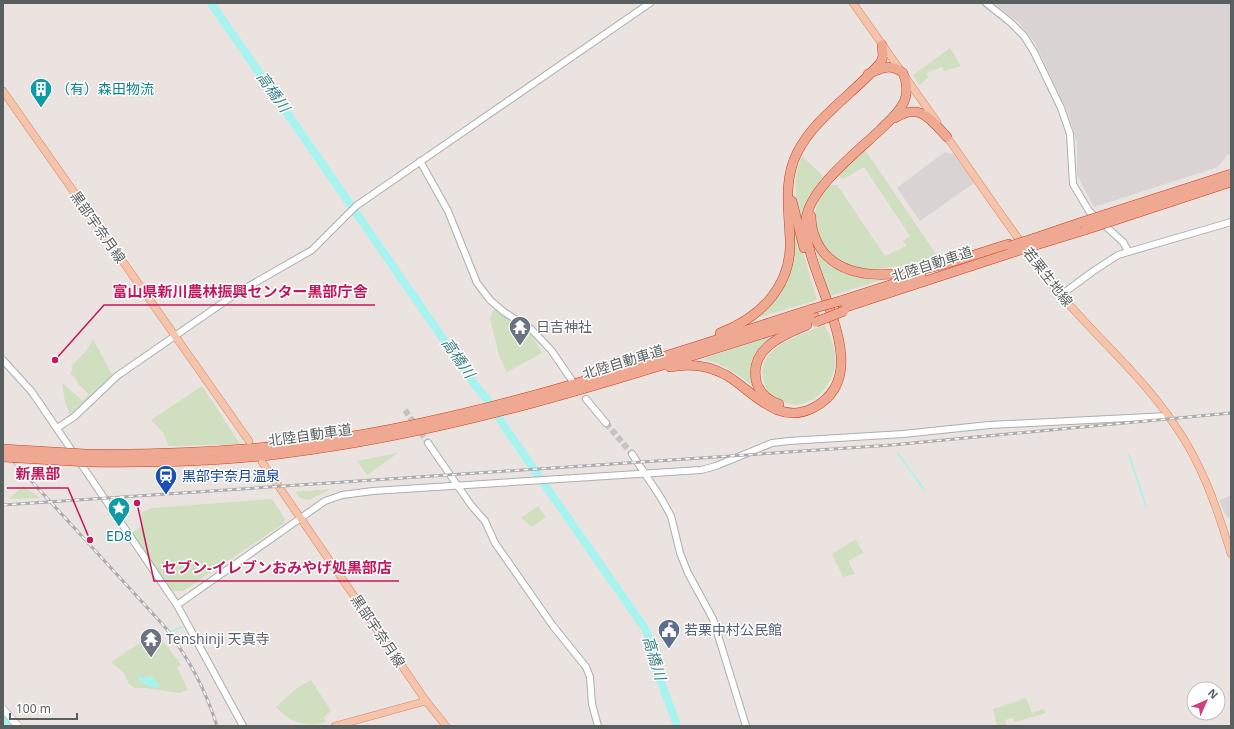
<svg xmlns="http://www.w3.org/2000/svg" width="1234" height="729" font-family="'Noto Sans','Noto Sans JP',sans-serif">
<style>
.industrial{fill:#d9d4d3}
.green{fill:#cfdfbf}
.water{fill:#a7f3ef}
.lines{fill:none;stroke-linecap:round;stroke-linejoin:round}
.stream{stroke:#a7f3ef;stroke-width:1.5}
.river{stroke:#a7f3ef;stroke-width:8}
.tertiary-tunnel{stroke:#c6c2c0;stroke-width:6;stroke-dasharray:6 3;stroke-linecap:butt}
.tertiary-casing{stroke:#aaafaf;stroke-width:8}
.secondary-casing{stroke:#abb1b2;stroke-width:8}
.primary-casing{stroke:#de8065;stroke-width:8}
.motorway-casing{stroke:#cf3d1b;stroke-width:10}
.tertiary{stroke:#fff;stroke-width:6}
.secondary{stroke:#fff;stroke-width:7}
.primary{stroke:#f4c4ab;stroke-width:7}
.motorway{stroke:#efa993;stroke-width:9}
.rail-casing{stroke:#abacac;stroke-width:3}
.rail{stroke:#fff;stroke-width:1.5;stroke-dasharray:4.5;stroke-linecap:butt}
.motorway-bridge-casing{stroke:#cf3d1b;stroke-width:10;stroke-linecap:butt}
.motorway-bridge{stroke:#efa993;stroke-width:9}
.labels{text-anchor:middle;stroke-width:3;stroke-linejoin:round;paint-order:stroke}
.culture-label{font-size:14px;fill:#0d838f;stroke:#fff;text-anchor:start}
.street-label{font-size:14px;fill:#595f5f;stroke:#fff}
.worship-label{font-size:14px;fill:#5b616d;stroke:#fff;text-anchor:start}
.transit-label{font-size:14px;fill:#164399;stroke:#fff;text-anchor:start}
.service-label{font-size:14px;fill:#4e5e75;stroke:#fff;text-anchor:start}
.water-label{font-size:15px;font-style:italic;fill:#3c8182;stroke:#fff}
.leader{fill:none;stroke:#c2185b;stroke-width:1.5}
.callout-dot{fill:#c2185b;stroke:#fff;stroke-width:1.5}
.callout-label{font-size:15px;text-anchor:middle;font-weight:bold;fill:#c2185b;stroke:#fff;stroke-width:3;stroke-linejoin:round;paint-order:stroke}
</style>
<rect width="100%" height="100%" fill="#eae3e0"/>
<g class="industrial">
<path d="M993 3H1231V154L1227 155 1218 167 1094 207 1077 175V143L1068 113 1035 43 1018 22Z"/>
<path d="M945 152 954 154 974 183 920 221 897 188Z"/>
<path d="M1231 496V518H1228L1225 515 1219 500Z"/>
</g>
<g class="green">
<path d="M950 48 961 66 944 71 942 67 927 73 928 78 919 85 913 75Z"/>
<path d="M865 150 938 257C900 266 836 287 819 234 812 212 816 203 828 185H837L885 256 906 246 903 241 910 236 864 167 843 179 839 176 840 172Z"/>
<path d="M802 156 823 176 812 194 803 229C797 204 790 181 802 156Z"/>
<path d="M793 219 817 300 753 319C792 292 794 262 793 219Z"/>
<path d="M812 236C817 244 821 253 827 260 839 276 867 279 885 279L830 296 821 270Z"/>
<path d="M494 308 530 332 542 353 507 372 500 358 490 319Z"/>
<path d="M825 325C830 337 837 350 835 364 833 385 813 408 790 404 782 402 776 398 770 395 743 351 794 337 825 325Z"/>
<path d="M769 336 755 358 751 376 756 389C739 375 725 364 703 359Z"/>
<path d="M93 339 113 376 70 415 65 402 62 383 83 401 89 394 77 383 78 381 70 373 73 370 71 367 87 350Z"/>
<path d="M202 386 240 444 169 446 163 432 151 420Z"/>
<path d="M398 453 367 475 357 461Z"/>
<path d="M23 486 40 498 9 499Z"/>
<path d="M331 489 309 500 300 498 295 492Z"/>
<path d="M272 499 285 519 283 524 183 591H171L132 533 141 527 142 512 152 508Z"/>
<path d="M538 506 546 517 532 527 521 518Z"/>
<path d="M856 539 863 553 848 561 855 574 843 577 832 554Z"/>
<path d="M156 632 181 665 177 667 188 690 179 693 146 688H135L129 684 124 673 111 662Z"/>
<path d="M311 680 331 711 324 717 326 722C307 729 289 721 276 707L297 688Z"/>
<path d="M1026 698 1032 713 1044 709 1046 713 1015 722 1012 718 1005 720 1007 726H997L993 709Z"/>
</g>
<path class="water" d="M138 676 145 678 152 676 160 687C154 690 143 684 138 679Z"/>
<g class="lines">
<g class="stream">
<path d="M898 453 925 491"/>
<path d="M1129 455 1146 506"/>
<path d="M171 631 185 626"/>
</g>
<g class="river">
<path d="M211 3 475 385 491 404 506 429 646 630C650 640 650 648 652 657 659 680 670 703 677 726"/>
<path d="M3 719 9 726"/>
</g>
<g class="tertiary-tunnel">
<path d="M405 410 428 443"/>
<path d="M606 423 632 454"/>
</g>
<g class="tertiary-casing">
<g id="tertiary">
<path d="M986 3 1010 22 1024 36 1034 52 1061 108 1070 134 1073 184 1089 211 1123 242 1128 251"/>
<path d="M420 161 448 211 477 283 490 300 504 312 531 329 551 350 571 379"/>
<path d="M1061 295 1092 272 1118 255 1231 222"/>
<path d="M3 360 32 392 177 605 243 726"/>
<path d="M586 399 606 423"/>
<path d="M57 428 74 417 117 376 237 293 312 250 356 206 650 3"/>
<path d="M428 443 471 505 485 521 495 543 553 626 586 667 590 677 592 704 598 726"/>
<path d="M632 454 661 498 671 516 680 553 688 573 713 619 746 726"/>
<path d="M177 605 325 501 342 495 373 491 701 470 716 466 772 443 789 441 903 434 989 425 1168 416"/>
</g>
</g>
<g class="secondary-casing">
<path id="secondary" d="M3 709 18 726"/>
</g>
<g class="primary-casing">
<g id="primary">
<path d="M853 3 937 122"/>
<path d="M3 91 249 441"/>
<path d="M945 134C983 188 1019 243 1060 294 1097 338 1142 376 1174 424 1202 463 1217 508 1231 554"/>
<path d="M262 462 426 701 446 726"/>
<path d="M335 726 426 701"/>
</g>
</g>
<g class="motorway-casing">
<g id="motorway">
<path d="M895 118C920 102 930 119 947 137"/>
<path d="M792 201 804 248"/>
<path d="M811 216C811 231 817 247 828 257 870 297 960 258 1009 244"/>
<path d="M1032 239 1079 223"/>
<path d="M1036 245 1085 230"/>
<path d="M840 301 921 275"/>
<path d="M843 308 1014 252"/>
<path d="M720 333C760 318 792 286 790 240 789 211 783 181 797 153 814 118 857 91 881 62L883 56 882 45"/>
<path d="M670 367C690 363 708 365 726 375 753 391 777 426 813 408 883 372 800 272 806 219 810 188 858 151 880 130 888 122 899 113 904 102 908 93 907 83 903 73 891 63 881 68 868 74"/>
<path d="M779 404C769 401 761 394 757 384 747 350 782 335 807 325"/>
<path d="M86 454C173 455 260 451 347 437 506 411 659 358 812 309"/>
<path d="M88 462C152 463 215 462 279 454 463 432 639 373 815 317"/>
</g>
</g>
<use href="#tertiary" class="tertiary"/>
<use href="#secondary" class="secondary"/>
<use href="#primary" class="primary"/>
<use href="#motorway" class="motorway"/>
<g class="rail-casing">
<g id="rail">
<path d="M3 450 165 627C189 659 205 688 217 726"/>
<path d="M3 505 892 445 1231 413"/>
</g>
</g>
<use href="#rail" class="rail"/>
<g class="motorway-bridge-casing">
<g id="motorway-bridge">
<path d="M1079 223 1231 174"/>
<path d="M1085 230 1231 182"/>
<path d="M1010 246 1032 239"/>
<path d="M1014 252 1036 245"/>
<path d="M812 309 840 301"/>
<path d="M816 322 844 311"/>
<path d="M3 449 86 454"/>
<path d="M3 457 88 462"/>
</g>
</g>
<use href="#motorway-bridge" class="motorway-bridge"/>
</g>
<defs>
<g id="building-pin" transform="scale(1.15)"><path d="M0 17L-7.5 6A9.5 9.5 0 1 1 7.5 6Z" fill="#0f9aa8" stroke="#fff"/><path d="M-4-6H4V6H1V3H-1V6H-4ZM-2.5-4.3h1.7v1.8h-1.7ZM.8-4.3h1.7v1.8H.8ZM-2.5-1h1.7V.8h-1.7ZM.8-1h1.7V.8H.8Z" fill="#fff"/></g>
<g id="temple-pin" transform="scale(1.15)"><path d="M0 17L-7.5 6A9.5 9.5 0 1 1 7.5 6Z" fill="#6b7280" stroke="#fff"/><path d="M0-6L5-2H3V0L6.5 2.5H4V6H1.5V3h-3V6H-4V2.5H-6.5L-3 0V-2H-5Z" fill="#fff"/></g>
<g id="station-pin" transform="scale(1.15)"><path d="M0 17L-7.5 6A9.5 9.5 0 1 1 7.5 6Z" fill="#1a4fb4" stroke="#fff"/><path d="M-3-6H3Q5-6 5-4V2Q5 4 3 4L4.5 6H3L1.5 4h-3L-3 6H-4.5L-3 4Q-5 4-5 2V-4Q-5-6-3-6ZM-3.5-4v3h7v-3ZM-3.5 1v1.5H-2V1ZM2 1v1.5H3.5V1Z" fill="#fff"/></g>
<g id="sight-pin" transform="scale(1.15)"><path d="M0 17L-7.5 6A9.5 9.5 0 1 1 7.5 6Z" fill="#0f9aa8" stroke="#fff"/><path d="M0-6L1.8-2.2L6-1.7L2.9 1.2L3.7 5.4L0 3.3L-3.7 5.4L-2.9 1.2L-6-1.7L-1.8-2.2Z" fill="#fff"/></g>
<g id="civic-pin" transform="scale(1.15)"><path d="M0 17L-7.5 6A9.5 9.5 0 1 1 7.5 6Z" fill="#5c6f8a" stroke="#fff"/><path d="M-.6-6.5H3V-4.5H.6V-3L4-1V1h2V6H-6V1h2V-1L-.6-3ZM-1.2 2.5V6h2.4V2.5Z" fill="#fff"/></g>
</defs>
<g fill-rule="evenodd">
<use href="#building-pin" x="41" y="89"/>
<use href="#temple-pin" x="520" y="327"/>
<use href="#station-pin" x="166" y="476"/>
<use href="#sight-pin" x="119" y="508"/>
<use href="#civic-pin" x="669" y="630"/>
<use href="#temple-pin" x="151" y="639"/>
</g>
<g class="labels">
<g class="culture-label">
<text x="56" y="94">（有）森田物流</text>
<text x="119" y="541" text-anchor="middle">ED8</text>
</g>
<g class="street-label">
<text transform="translate(98 227) rotate(55)" y="5">黒部宇奈月線</text>
<text transform="translate(932 264) rotate(-18)" y="5">北陸自動車道</text>
<text transform="translate(1048 277) rotate(52)" y="5">若栗生地線</text>
<text transform="translate(623 362) rotate(-17)" y="5">北陸自動車道</text>
<text transform="translate(310 435) rotate(-8)" y="5">北陸自動車道</text>
<text transform="translate(378 631) rotate(56)" y="5">黒部宇奈月線</text>
</g>
<g class="worship-label">
<text x="536" y="332">日吉神社</text>
<text x="166" y="644">Tenshinji 天真寺</text>
</g>
<g class="transit-label">
<text x="182" y="481">黒部宇奈月温泉</text>
</g>
<g class="service-label">
<text x="684" y="635">若栗中村公民館</text>
</g>
<g class="water-label">
<text transform="translate(273 92) rotate(55)" y="5">高橋川</text>
<text transform="translate(458 358) rotate(55)" y="5">高橋川</text>
<text transform="translate(654 658) rotate(73)" y="5">高橋川</text>
</g>
</g>
<path class="leader" d="M55 360L104 305H375M90 540L68 488H7M137 503L154 581H399"/>
<g class="callout-dot">
<circle cx="55" cy="360" r="4"/>
<circle cx="90" cy="540" r="4"/>
<circle cx="137" cy="503" r="4"/>
</g>
<g class="callout-label">
<text x="240" y="297">富山県新川農林振興センター黒部庁舎</text>
<text x="38" y="479">新黒部</text>
<text x="277" y="573">セブン-イレブンおみやげ処黒部店</text>
</g>
<rect width="1234" height="729" fill="none" stroke="#595f5f" stroke-width="8"/>
<g transform="translate(1206 701) rotate(45)"><circle r="19" fill="#ffffff" stroke="#bdbfbf"/>
<path d="M0-3L7 15L0 10L-7 15Z" fill="#d23e7c"/>
<text y="-6" font-size="11" font-weight="bold" text-anchor="middle" fill="#595f5f">N</text>
</g>
<path d="M10 713v6h67v-6" fill="none" stroke="#595f5f" stroke-width="2"/>
<text x="16" y="713" font-size="12" fill="#595f5f" stroke="#ffffff" stroke-width="3" paint-order="stroke">100 m</text>
</svg>
